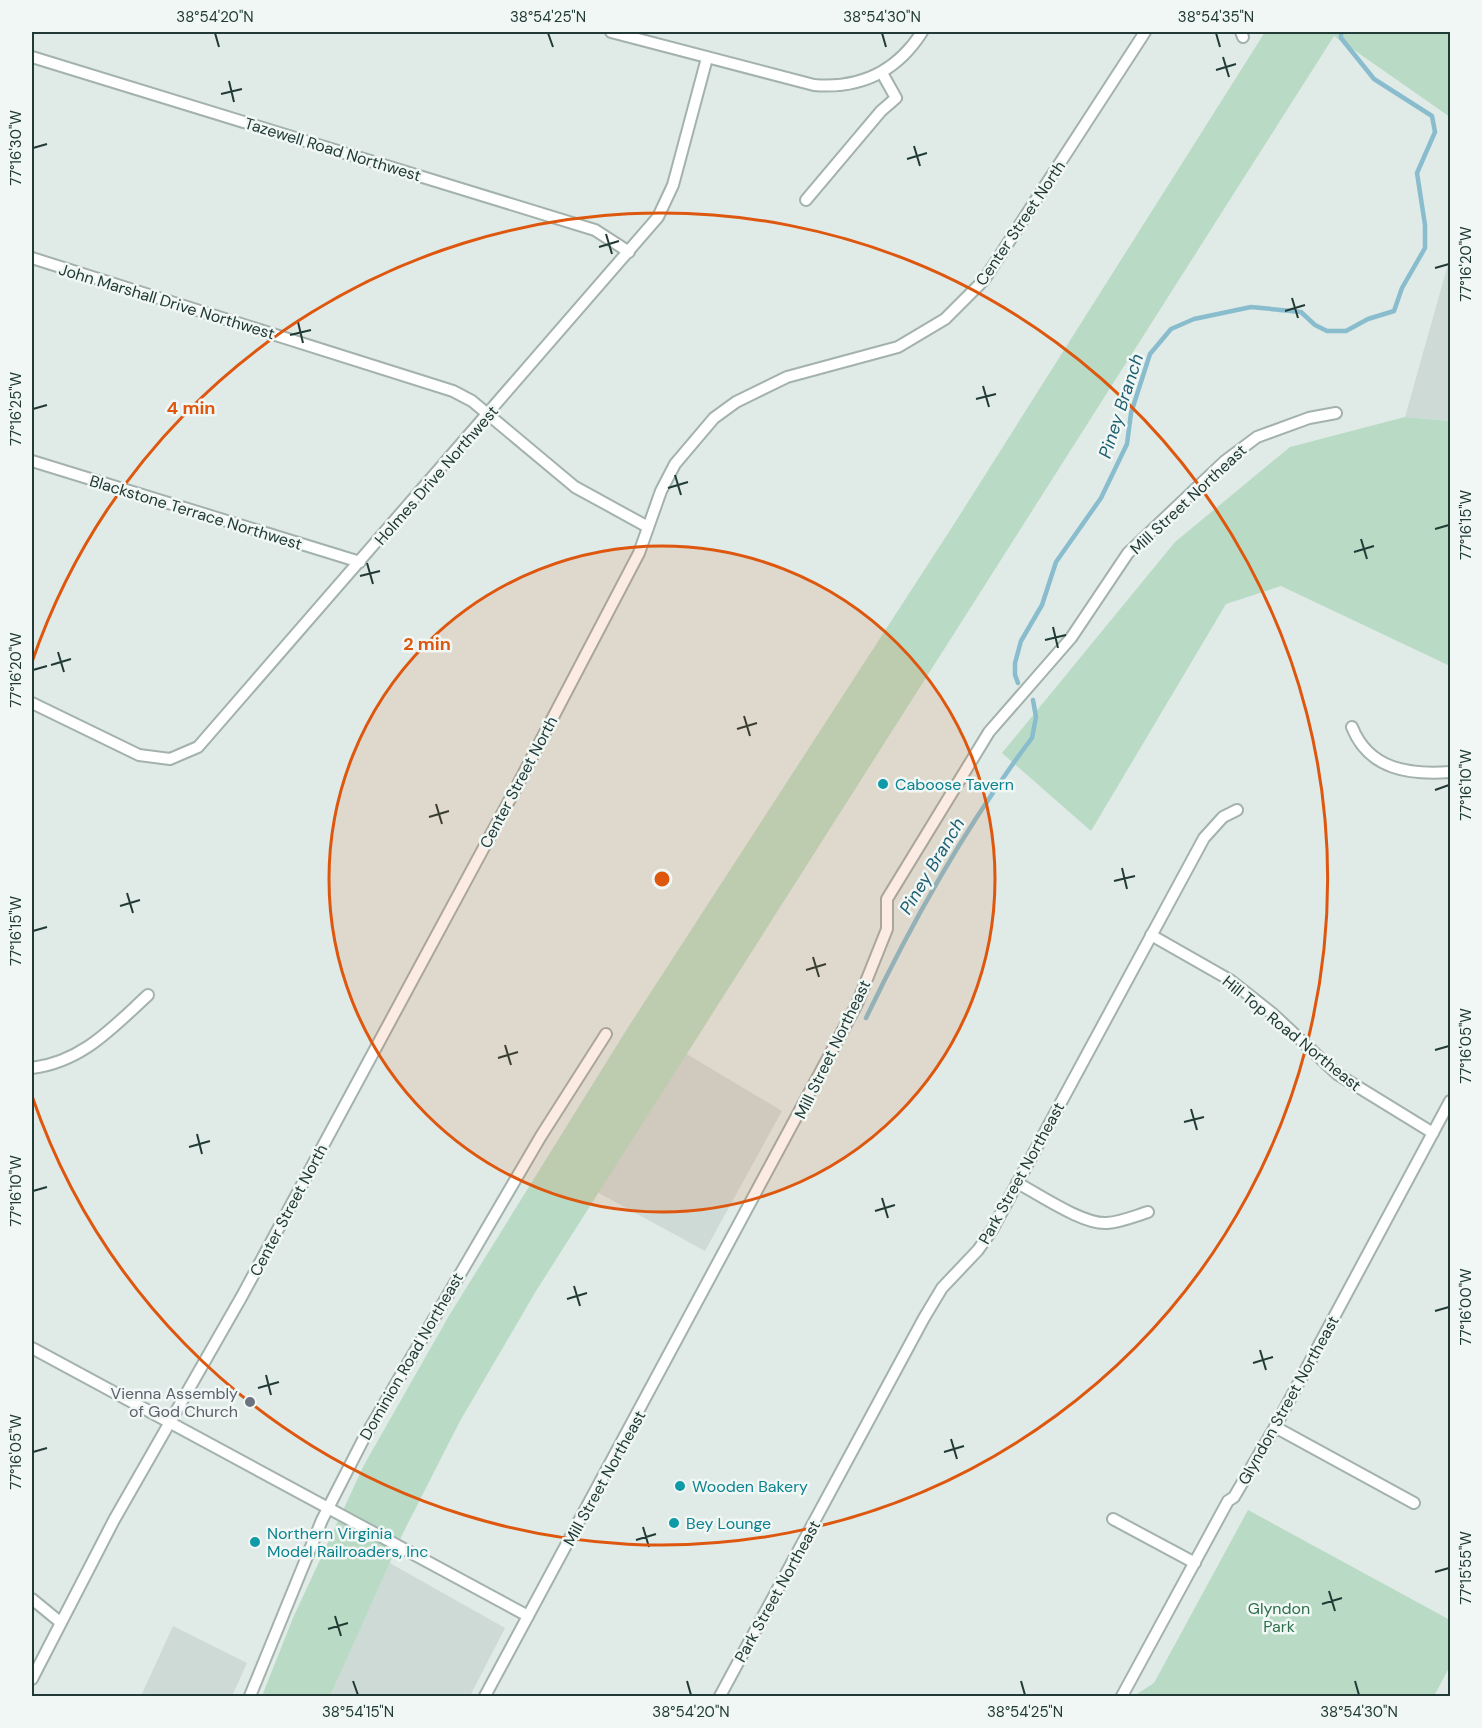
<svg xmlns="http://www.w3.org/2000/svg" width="1482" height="1728" font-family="'DM Sans',sans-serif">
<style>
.built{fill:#cedad6}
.green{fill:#b9dbc5}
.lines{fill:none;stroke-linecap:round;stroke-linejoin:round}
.stream{stroke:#89bdce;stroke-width:4.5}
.minor-casing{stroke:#a3b2ad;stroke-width:14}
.minor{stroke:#fff;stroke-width:10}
.ticks{fill:none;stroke:#213a35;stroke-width:2}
.ring{fill:none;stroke:#de570e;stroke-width:3}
.culture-dot{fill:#0f9aa8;stroke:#f0f7f4;stroke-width:2}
.worship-dot{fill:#6b7280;stroke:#f0f7f4;stroke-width:2}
.labels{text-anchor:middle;stroke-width:5;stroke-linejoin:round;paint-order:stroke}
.street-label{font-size:16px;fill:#213a35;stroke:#f0f7f4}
.culture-label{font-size:16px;fill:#0d838f;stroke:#f0f7f4;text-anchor:start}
.worship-label{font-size:16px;fill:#5b616d;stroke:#f0f7f4;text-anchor:end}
.park-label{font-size:16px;fill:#2d6f4c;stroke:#f0f7f4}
.water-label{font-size:18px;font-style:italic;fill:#1e5e73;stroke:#f0f7f4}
.centre{fill:#de570e;stroke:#f0f7f4;stroke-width:3}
.ring-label{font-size:18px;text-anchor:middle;font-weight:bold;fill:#de570e;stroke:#f0f7f4;stroke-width:5;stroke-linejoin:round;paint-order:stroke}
.neatline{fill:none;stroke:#213a35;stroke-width:2}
.ticks-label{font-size:15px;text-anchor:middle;fill:#213a35}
</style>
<rect width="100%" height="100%" fill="#e0eae6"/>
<g class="built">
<path d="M1450 257V421L1405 417Z"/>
<path d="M685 1053 782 1111 705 1251 597 1192Z"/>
<path d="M388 1562 505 1628 470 1696H330Z"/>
<path d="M173 1626 247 1663 232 1696H141Z"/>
</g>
<g class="green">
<path d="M1265 32H1450V117L1334 36 536 1291 460 1421 403 1533 330 1696H262L293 1618 364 1465 450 1314 627 1029 956 521Z"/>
<path d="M1405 417 1450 421V666L1281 586 1226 604 1091 831 1002 753 1175 542 1290 447Z"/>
<path d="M1248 1510 1450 1620V1666L1434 1696H1134L1154 1683Z"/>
</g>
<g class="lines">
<g class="stream">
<path d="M1018 683 1015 675V663L1021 641 1042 605 1056 562 1101 498 1127 444 1131 413 1150 354 1171 329 1194 319 1251 307 1301 312 1315 325 1327 331H1346L1368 319 1394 311 1402 288 1425 248V225L1417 173 1435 132 1432 116 1374 79 1341 38V32"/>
<path d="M866 1018C913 920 966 825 1032 738L1036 717 1033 700"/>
</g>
<g class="minor-casing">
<g id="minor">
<path d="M611 32 814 85C861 89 897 71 922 32"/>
<path d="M1241 32 1243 37"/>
<path d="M32 57 595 230 629 252"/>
<path d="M806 200 881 111 896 98 882 73"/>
<path d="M32 258 453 391 472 401 575 487 648 527"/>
<path d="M32 461 360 562"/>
<path d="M32 703 139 755 170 759 198 747 658 217 673 185 707 58"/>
<path d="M1352 727C1369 770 1410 775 1450 772"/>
<path d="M1151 935 1230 980 1273 1014 1337 1074 1433 1133"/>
<path d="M32 1068C82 1062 112 1028 148 995"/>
<path d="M1017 1183C1039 1194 1083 1225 1107 1223 1121 1222 1135 1216 1148 1212"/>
<path d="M32 1348 528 1616"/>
<path d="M1275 1427 1414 1503"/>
<path d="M1113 1519 1195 1563"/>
<path d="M32 1599 60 1622"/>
<path d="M32 1679 114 1520 242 1296 516 788 639 553 661 491 675 464 714 418 736 402 787 377 898 347 945 319 984 280 1145 32"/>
<path d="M250 1696 322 1520 363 1440 541 1136 606 1034"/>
<path d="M485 1696 857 1004 887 929V899L989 732 1071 638 1128 553 1225 461 1257 437 1309 418 1336 413"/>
<path d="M720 1696 924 1318 942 1288 978 1250 992 1230 1204 838 1223 817 1237 810"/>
<path d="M1122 1696 1228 1501 1234 1497 1275 1427 1450 1101"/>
</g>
</g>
<use href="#minor" class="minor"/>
</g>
<path class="ticks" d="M215 33 219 47M548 33 553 47M882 33 886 47M1216 33 1220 47M1223 57 1229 77M1216 70 1236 64M229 81 234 102M221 94 242 89M914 146 920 166M33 148 47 144M907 159 927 153M606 234 612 254M599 247 619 241M1435 268 1449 264M1292 298 1298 318M1285 311 1305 305M298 322 303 343M290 335 311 330M983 386 989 407M976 399 996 394M33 409 47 405M675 475 681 495M668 488 688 482M1435 529 1449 525M1361 539 1367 559M1354 552 1374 546M367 563 373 584M360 576 380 571M1053 627 1058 648M1045 640 1066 635M58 652 64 672M51 665 71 659M33 670 47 666M744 716 750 736M737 729 757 723M1435 790 1449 785M436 804 442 824M429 817 449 811M1122 868 1127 889M1114 881 1135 876M127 893 133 913M120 906 140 900M33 931 47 927M813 957 819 977M806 970 826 964M505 1045 511 1065M1435 1050 1449 1046M498 1058 518 1052M1191 1109 1197 1130M1184 1122 1204 1117M197 1134 202 1154M189 1147 210 1141M33 1191 47 1187M882 1198 888 1218M875 1211 895 1205M574 1286 580 1306M567 1299 587 1293M1435 1311 1449 1307M1260 1350 1266 1370M1253 1363 1273 1357M266 1375 271 1395M258 1388 279 1382M951 1439 957 1459M33 1452 47 1448M944 1452 964 1446M643 1527 649 1547M636 1540 656 1534M1435 1572 1449 1568M1329 1591 1335 1611M1322 1604 1342 1598M335 1616 341 1636M328 1629 348 1623M353 1681 358 1695M687 1681 691 1695M1021 1681 1025 1695M1355 1681 1359 1695"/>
<circle cx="662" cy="879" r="333" fill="#de570e" fill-opacity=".12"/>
<g class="ring">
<circle cx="662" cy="879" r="333"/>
<path d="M32 662A666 666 0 1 1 32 1096"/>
</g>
<g class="culture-dot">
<circle cx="883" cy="784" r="6"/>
<circle cx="680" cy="1486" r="6"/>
<circle cx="674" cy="1523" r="6"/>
<circle cx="255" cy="1542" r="6"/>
</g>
<circle class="worship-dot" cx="250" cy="1402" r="6"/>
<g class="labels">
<g class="street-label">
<text transform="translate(333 149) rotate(17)" y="6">Tazewell Road Northwest</text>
<text transform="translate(1020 223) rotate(-56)" y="6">Center Street North</text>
<text transform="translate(167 301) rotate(17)" y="6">John Marshall Drive Northwest</text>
<text transform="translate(436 475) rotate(-49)" y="6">Holmes Drive Northwest</text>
<text transform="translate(1188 499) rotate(-43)" y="6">Mill Street Northeast</text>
<text transform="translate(196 512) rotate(17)" y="6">Blackstone Terrace Northwest</text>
<text transform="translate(518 782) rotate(-62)" y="6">Center Street North</text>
<text transform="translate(1292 1033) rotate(39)" y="6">Hill Top Road Northeast</text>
<text transform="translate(832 1049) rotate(-64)" y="6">Mill Street Northeast</text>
<text transform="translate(1021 1173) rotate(-61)" y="6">Park Street Northeast</text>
<text transform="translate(288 1210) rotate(-62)" y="6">Center Street North</text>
<text transform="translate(411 1356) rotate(-60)" y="6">Dominion Road Northeast</text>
<text transform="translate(1288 1400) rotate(-61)" y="6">Glyndon Street Northeast</text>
<text transform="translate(604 1478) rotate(-61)" y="6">Mill Street Northeast</text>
<text transform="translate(777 1591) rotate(-61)" y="6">Park Street Northeast</text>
</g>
<g class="culture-label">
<text x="895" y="790">Caboose Tavern</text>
<text x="692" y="1492">Wooden Bakery</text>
<text x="686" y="1529">Bey Lounge</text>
<text x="267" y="1539">Northern Virginia<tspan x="267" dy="18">Model Railroaders, Inc</tspan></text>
</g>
<g class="worship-label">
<text x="238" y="1399">Vienna Assembly<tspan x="238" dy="18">of God Church</tspan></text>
</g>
<g class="park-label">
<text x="1279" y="1614">Glyndon<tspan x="1279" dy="18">Park</tspan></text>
</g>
<g class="water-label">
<text transform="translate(1121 406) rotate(-72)" y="6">Piney Branch</text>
<text transform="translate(932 866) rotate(-59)" y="6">Piney Branch</text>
</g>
</g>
<circle cx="662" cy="879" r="9" class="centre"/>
<g class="ring-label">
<text x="191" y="414">4 min</text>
<text x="427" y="650">2 min</text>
</g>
<rect width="1482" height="1728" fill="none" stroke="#f0f7f4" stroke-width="66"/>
<rect x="33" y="33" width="1416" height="1662" class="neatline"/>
<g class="ticks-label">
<text x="215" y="22">38°54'20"N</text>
<text x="548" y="22">38°54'25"N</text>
<text x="882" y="22">38°54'30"N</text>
<text x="1216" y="22">38°54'35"N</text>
<text transform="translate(16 148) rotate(-90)" y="5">77°16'30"W</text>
<text transform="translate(1466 264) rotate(-90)" y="5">77°16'20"W</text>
<text transform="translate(16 409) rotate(-90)" y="5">77°16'25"W</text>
<text transform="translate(1466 525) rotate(-90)" y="5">77°16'15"W</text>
<text transform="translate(16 670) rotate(-90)" y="5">77°16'20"W</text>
<text transform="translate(1466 785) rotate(-90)" y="5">77°16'10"W</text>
<text transform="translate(16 931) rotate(-90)" y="5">77°16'15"W</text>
<text transform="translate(1466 1046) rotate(-90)" y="5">77°16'05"W</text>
<text transform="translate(16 1191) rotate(-90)" y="5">77°16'10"W</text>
<text transform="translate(1466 1307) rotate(-90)" y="5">77°16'00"W</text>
<text transform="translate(16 1452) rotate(-90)" y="5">77°16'05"W</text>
<text transform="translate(1466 1568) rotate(-90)" y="5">77°15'55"W</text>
<text x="358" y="1717">38°54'15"N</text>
<text x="691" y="1717">38°54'20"N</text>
<text x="1025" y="1717">38°54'25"N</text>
<text x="1359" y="1717">38°54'30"N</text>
</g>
</svg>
